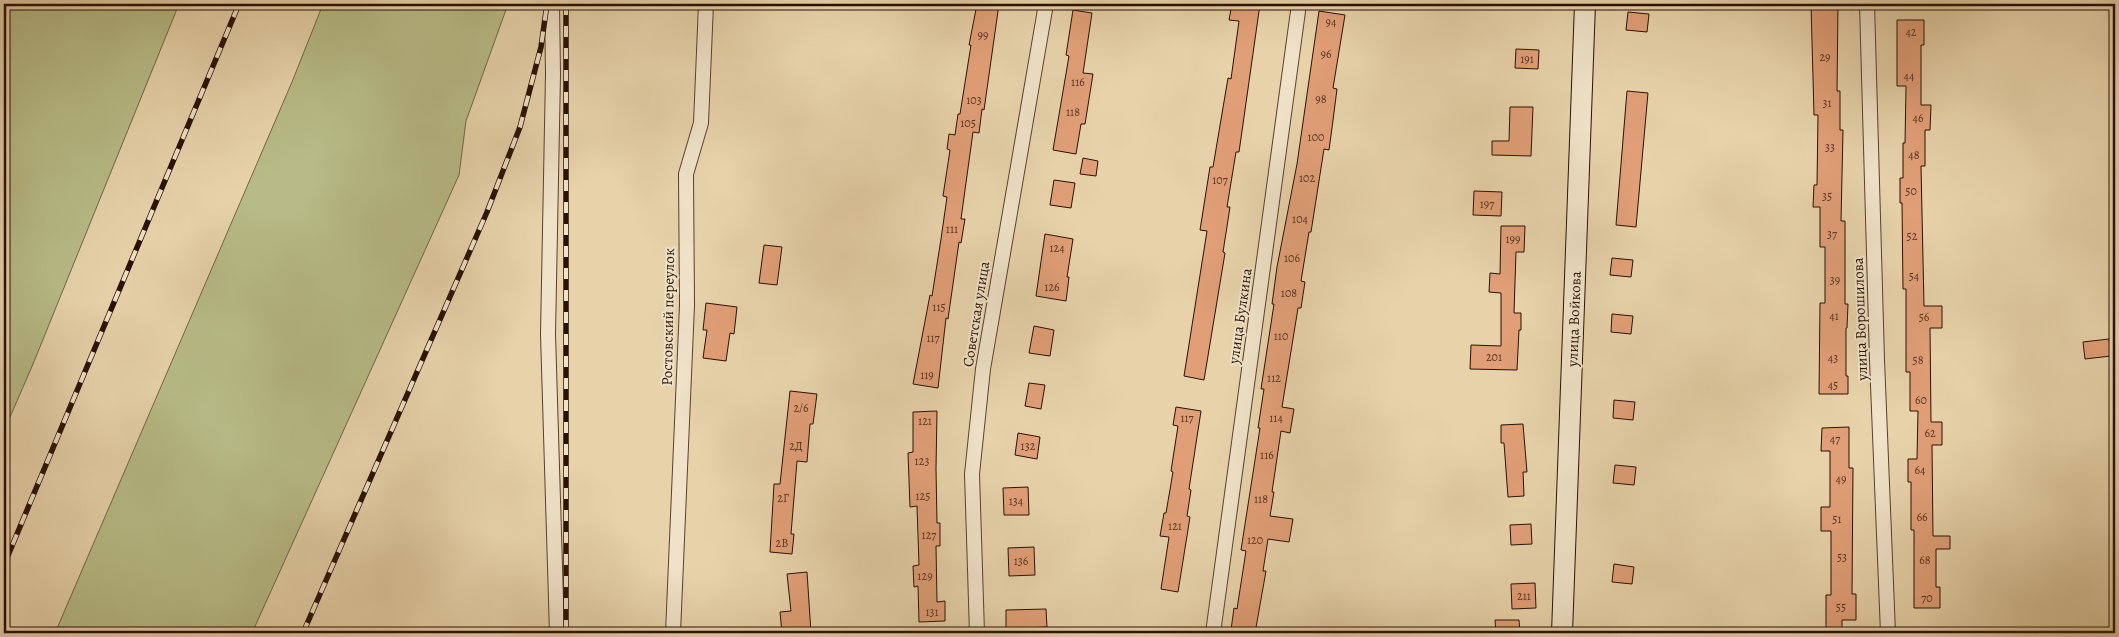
<svg xmlns="http://www.w3.org/2000/svg" width="2119" height="637" font-family="Alegreya,serif">
<style>
.green{fill:#b7bb87;stroke:#706646}
.building{fill:#e19f77;stroke:#291005}
.lines{fill:none;stroke-linecap:round;stroke-linejoin:round}
.minor-casing{stroke:#58402e;stroke-width:16}
.secondary-casing{stroke:#291005;stroke-width:22}
.minor{stroke:#efe2c8;stroke-width:14}
.secondary{stroke:#efe2c8;stroke-width:20}
.rail-casing{stroke:#291005;stroke-width:5.5}
.rail{stroke:#efe2c8;stroke-width:4;stroke-dasharray:11;stroke-linecap:butt}
.labels{text-anchor:middle;stroke-width:4;stroke-linejoin:round;paint-order:stroke}
.number-label{font-size:12px;fill:#573422}
.street-label{font-size:15px;fill:#291005;stroke:#efe2c8}
</style>
<rect width="100%" height="100%" fill="#e7d2aa"/>
<filter id="stains"><feTurbulence type="fractalNoise" baseFrequency=".004" numOctaves="4"/><feColorMatrix values="0 0 0 0 .2 0 0 0 0 .09 0 0 0 0 .02 0 0 0 .5 -.17"/></filter>
<radialGradient id="worn" r=".72"><stop offset=".6" stop-color="#630" stop-opacity="0"/><stop offset="1" stop-color="#630" stop-opacity=".3"/></radialGradient>
<g class="green">
<path d="M4 4H179L33 364 4 431Z"/>
<path d="M323 4H508L466 121 459 175 252 633H55L292 82Z"/>
</g>
<g class="building">
<path d="M977 4H999L984 110 982 109 979 133 973 132 961 219H965L961 243 959 242 948 319 946 318 938 388 913 384 930 295 932 296 941 239 947 197 943 196 950 150 947 149 949 134 955 135 958 114H960L971 45H969Z"/>
<path d="M1232 4H1260L1243 124 1239 152H1236L1227 207H1230L1223 252 1225 253 1204 380 1184 376 1207 231 1200 230 1210 167H1213L1228 78 1231 79 1239 21 1229 20Z"/>
<path d="M1811 4H1838L1837 91H1840V130H1843L1841 221H1845V304H1848L1847 328H1846V376H1848V394H1819L1820 303H1825V247H1820V207H1813L1814 185H1817L1818 115H1814Z"/>
<path d="M1073 10 1092 13 1083 73 1093 74 1085 124H1081L1076 154 1053 150 1069 56 1066 55Z"/>
<path d="M1319 11 1345 15 1333 88 1337 89 1332 128 1329 150 1324 149 1311 232H1309L1301 281 1305 282 1301 308H1298L1282 407 1294 409 1290 433 1281 431 1272 492H1274L1270 516 1293 519 1289 542 1268 539 1263 571H1266L1255 633H1249L1231 630 1234 608 1237 609 1246 551 1241 550 1260 428H1258L1264 389H1261L1274 304H1272L1277 267 1297 164Z"/>
<path d="M1628 12 1649 14 1647 32 1626 30Z"/>
<path d="M1897 20H1924V45H1921V105H1931L1930 130H1925V166H1921L1924 306H1942V328H1930L1931 422H1942V445H1932L1933 536H1950V549H1936V587H1940V608H1914V530H1911V482H1908V459H1917L1918 411H1910V372H1906V289H1903L1902 203H1900V178H1903V143H1905L1906 86H1897Z"/>
<path d="M1516 49 1539 50 1538 69 1515 68Z"/>
<path d="M1627 91 1648 93 1636 227 1616 225Z"/>
<path d="M1510 107H1533L1531 156 1492 155V141H1509Z"/>
<path d="M1083 158 1098 161 1096 176 1080 174Z"/>
<path d="M1054 180 1075 183 1071 208 1050 205Z"/>
<path d="M1474 191 1502 192 1501 216 1473 215Z"/>
<path d="M1501 226H1525L1524 252H1516L1514 313H1521V330H1519L1517 370 1470 369 1471 345 1501 346V293L1489 292 1490 273 1500 274Z"/>
<path d="M1045 234 1073 239 1067 277H1069L1066 301 1036 296Z"/>
<path d="M764 245 782 247 777 285 759 283Z"/>
<path d="M1612 258 1633 260 1631 277 1610 275Z"/>
<path d="M706 303 737 307 734 334 730 333 726 361 703 358 707 330H703Z"/>
<path d="M1612 314 1633 316 1631 334 1611 332Z"/>
<path d="M1034 326 1054 330 1050 356 1029 353Z"/>
<path d="M2109 339 2111 356 2085 359 2083 342Z"/>
<path d="M1029 383 1045 385 1041 409 1025 406Z"/>
<path d="M790 391 817 394 813 424H810L807 462 797 461 791 534H794L792 554 770 552 774 484H780Z"/>
<path d="M1614 400 1635 402 1633 420 1613 418Z"/>
<path d="M1176 407 1201 411 1189 489 1191 490 1187 516 1190 517 1178 592 1161 589 1169 537 1160 536 1164 513H1166L1173 472 1171 471 1178 426 1173 425Z"/>
<path d="M937 411 936 469 937 523H940V546H936L937 602 945 601V621L919 622 918 586 914 587 913 566 919 565 917 506 910 507 908 453 913 452V412Z"/>
<path d="M1523 424 1527 472H1523L1524 496 1508 497 1504 443H1501V425Z"/>
<path d="M1849 427V468H1853L1852 594H1856V620H1842V633H1826V595H1831V531H1821V507H1830V451H1821L1822 428Z"/>
<path d="M1018 433 1040 437 1037 459 1015 455Z"/>
<path d="M1615 465 1636 467 1634 485 1613 483Z"/>
<path d="M1028 487 1029 515H1004L1003 488Z"/>
<path d="M1531 524 1532 544 1511 545 1510 525Z"/>
<path d="M1034 547 1035 575 1009 576 1008 548Z"/>
<path d="M1614 564 1634 567 1632 584 1612 582Z"/>
<path d="M807 572 811 633H782L780 612 791 611 787 574Z"/>
<path d="M1535 583 1536 608 1512 609 1511 584Z"/>
<path d="M1046 609 1047 627 1006 629V610Z"/>
<path d="M1495 620H1519L1520 633H1496Z"/>
</g>
<g class="lines">
<g class="minor-casing">
<g id="minor">
<path d="M552 4 553 74 548 334 557 633"/>
<path d="M1867 4 1877 360 1888 633"/>
<path d="M673 633 687 305 686 174 701 123 706 4"/>
<path d="M977 633 972 474 983 369 1046 4"/>
<path d="M1213 633 1299 4"/>
</g>
</g>
<g class="secondary-casing">
<path id="secondary" d="M1562 633 1585 4"/>
</g>
<use href="#minor" class="minor"/>
<use href="#secondary" class="secondary"/>
<g class="rail-casing">
<g id="rail">
<path d="M566 4V633"/>
<path d="M4 565 239 4"/>
<path d="M303 633 487 212 520 127 541 47 547 4"/>
</g>
</g>
<use href="#rail" class="rail"/>
</g>
<g class="labels">
<g class="number-label">
<text x="1331" y="26">94</text>
<text x="1911" y="36">42</text>
<text x="983" y="39">99</text>
<text x="1326" y="58">96</text>
<text x="1825" y="61">29</text>
<text x="1527" y="63">191</text>
<text x="1909" y="80">44</text>
<text x="1078" y="86">116</text>
<text x="1321" y="103">98</text>
<text x="974" y="104">103</text>
<text x="1827" y="107">31</text>
<text x="1073" y="116">118</text>
<text x="1918" y="122">46</text>
<text x="968" y="127">105</text>
<text x="1316" y="141">100</text>
<text x="1830" y="151">33</text>
<text x="1914" y="159">48</text>
<text x="1307" y="182">102</text>
<text x="1220" y="184">107</text>
<text x="1911" y="195">50</text>
<text x="1827" y="200">35</text>
<text x="1487" y="208">197</text>
<text x="1300" y="223">104</text>
<text x="952" y="233">111</text>
<text x="1832" y="238">37</text>
<text x="1912" y="240">52</text>
<text x="1513" y="243">199</text>
<text x="1057" y="252">124</text>
<text x="1292" y="262">106</text>
<text x="1914" y="280">54</text>
<text x="1835" y="284">39</text>
<text x="1052" y="291">126</text>
<text x="1289" y="297">108</text>
<text x="939" y="311">115</text>
<text x="1834" y="320">41</text>
<text x="1924" y="321">56</text>
<text x="1281" y="340">110</text>
<text x="933" y="342">117</text>
<text x="1494" y="361">201</text>
<text x="1833" y="362">43</text>
<text x="1918" y="364">58</text>
<text x="927" y="379">119</text>
<text x="1274" y="382">112</text>
<text x="1833" y="389">45</text>
<text x="1921" y="404">60</text>
<text x="801" y="412">2/6</text>
<text x="1187" y="422">117</text>
<text x="1276" y="422">114</text>
<text x="925" y="425">121</text>
<text x="1930" y="437">62</text>
<text x="1835" y="443">47</text>
<text x="796" y="450">2Д</text>
<text x="1028" y="450">132</text>
<text x="1267" y="459">116</text>
<text x="922" y="465">123</text>
<text x="1920" y="474">64</text>
<text x="1841" y="483">49</text>
<text x="923" y="500">125</text>
<text x="783" y="502">2Г</text>
<text x="1261" y="503">118</text>
<text x="1016" y="505">134</text>
<text x="1922" y="521">66</text>
<text x="1837" y="523">51</text>
<text x="1175" y="530">121</text>
<text x="929" y="539">127</text>
<text x="1255" y="544">120</text>
<text x="782" y="547">2В</text>
<text x="1842" y="561">53</text>
<text x="1925" y="564">68</text>
<text x="1021" y="565">136</text>
<text x="925" y="580">129</text>
<text x="1524" y="600">211</text>
<text x="1927" y="602">70</text>
<text x="1841" y="611">55</text>
<text x="932" y="616">131</text>
</g>
<g class="street-label">
<text transform="translate(976 314) rotate(-81)" y="5">Советская улица</text>
<text transform="translate(1240 316) rotate(-82)" y="5">улица Булкина</text>
<text transform="translate(668 317) rotate(-89)" y="5">Ростовский переулок</text>
<text transform="translate(1574 319) rotate(-88)" y="5">улица Войкова</text>
<text transform="translate(1860 319) rotate(-92)" y="5">улица Ворошилова</text>
</g>
</g>
<rect width="2119" height="637" fill="none" stroke="#e7d2aa" stroke-width="20"/>
<rect x="5" y="5" width="2109" height="627" fill="none" stroke="#291005" stroke-width="2.5"/>
<rect x="10" y="10" width="2099" height="617" fill="none" stroke="#291005"/>
<rect width="100%" height="100%" filter="url(#stains)"/>
<rect width="100%" height="100%" fill="url(#worn)"/>
</svg>
